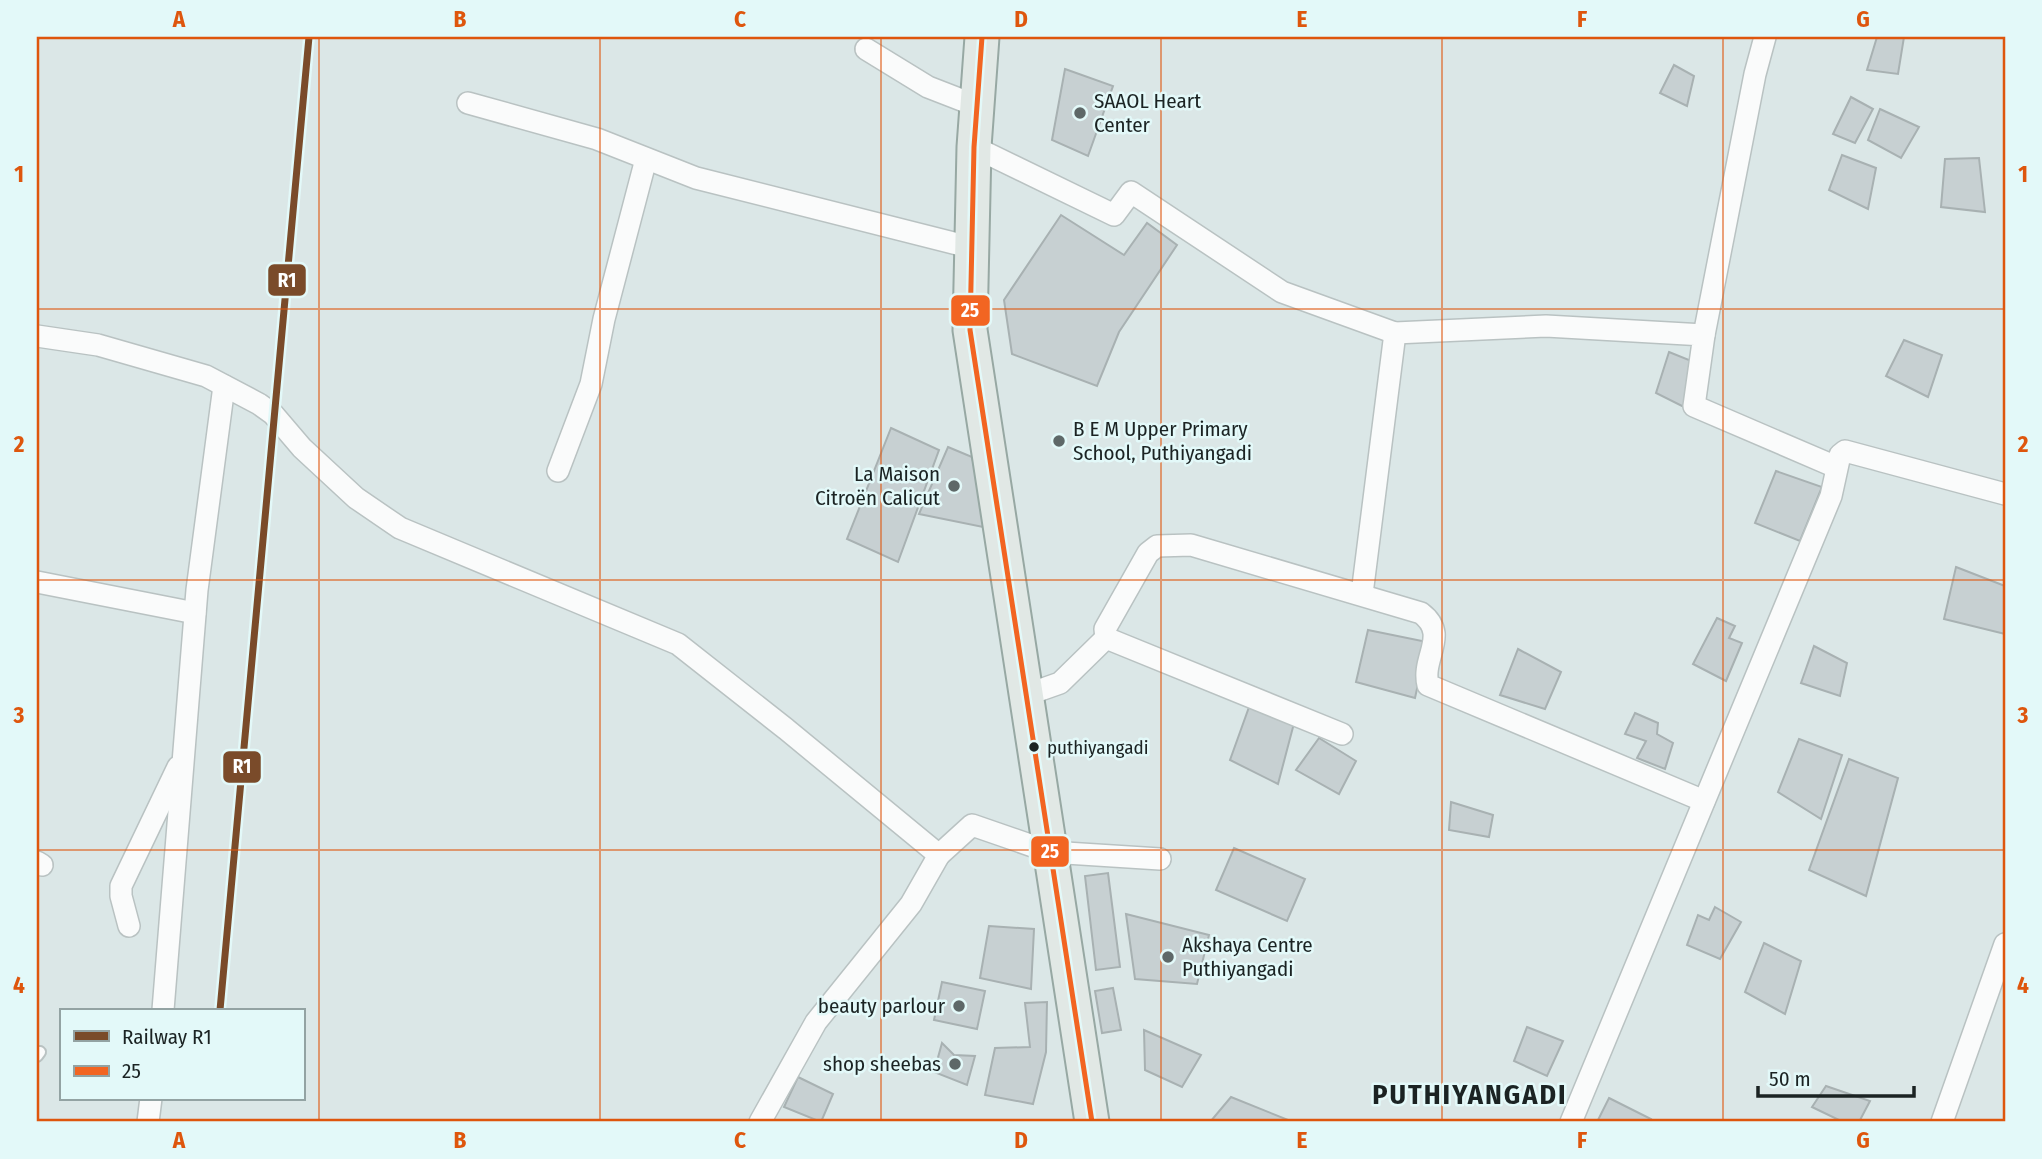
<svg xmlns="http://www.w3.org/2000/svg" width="2042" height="1159" font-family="'Fira Sans Condensed',sans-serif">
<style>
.building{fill:#c7d0d2;stroke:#a8b1b2;stroke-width:2}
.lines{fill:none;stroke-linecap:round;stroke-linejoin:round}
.service-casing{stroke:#b9c2c2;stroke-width:14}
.minor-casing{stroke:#b9c2c2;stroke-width:24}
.primary-casing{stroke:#97a8a3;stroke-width:37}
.service{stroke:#fafbfb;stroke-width:10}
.minor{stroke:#fafbfb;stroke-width:21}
.primary{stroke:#e1e8e5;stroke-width:33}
.bus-1-casing{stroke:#e3f9f9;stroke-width:10}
.bus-1{stroke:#f26522;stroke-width:5}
.rail-1-casing{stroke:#e3f9f9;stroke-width:12}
.rail-1{stroke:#7a4b2a;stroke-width:7}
.grid{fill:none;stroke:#de560d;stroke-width:2;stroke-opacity:0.55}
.poi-dot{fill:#5e6868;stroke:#e3f9f9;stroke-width:2.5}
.bus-dot{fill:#1b2323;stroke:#e3f9f9;stroke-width:2.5}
.labels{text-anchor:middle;stroke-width:5;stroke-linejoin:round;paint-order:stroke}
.bus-label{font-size:19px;fill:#1b2323;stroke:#e3f9f9;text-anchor:start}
.poi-label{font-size:21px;fill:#1b2323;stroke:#e3f9f9;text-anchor:start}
.district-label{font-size:28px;font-weight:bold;letter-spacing:2px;fill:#1b2323;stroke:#e3f9f9}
.line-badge{stroke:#e3f9f9;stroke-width:2.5}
.badge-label{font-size:19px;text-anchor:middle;font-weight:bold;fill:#fff}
.neatline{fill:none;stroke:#de560d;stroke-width:2.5}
.grid-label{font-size:23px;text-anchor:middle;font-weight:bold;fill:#de560d}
</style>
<rect width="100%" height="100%" fill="#dbe7e7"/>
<g class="building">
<path d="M1877 37H1904L1898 74 1867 70Z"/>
<path d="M1674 65 1694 76 1687 106 1660 93Z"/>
<path d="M1065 69 1113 86 1088 156 1052 140Z"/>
<path d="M1851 97 1873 109 1855 143 1833 134Z"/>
<path d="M1880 109 1919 127 1901 158 1868 140Z"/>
<path d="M1842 155 1876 168 1868 209 1829 190Z"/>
<path d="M1979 158 1985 212 1941 207 1945 159Z"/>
<path d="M1061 215 1124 255 1147 223 1177 245 1119 332 1097 386 1012 354 1004 300Z"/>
<path d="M1904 340 1942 355 1928 397 1886 376Z"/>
<path d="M1669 352 1699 364 1690 410 1656 393Z"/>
<path d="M891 428 939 450 898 562 847 539Z"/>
<path d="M948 447 972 457 988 528 919 514Z"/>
<path d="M1776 471 1822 487 1800 541 1755 523Z"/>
<path d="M1956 567 2005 586V634L1944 619Z"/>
<path d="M1717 618 1735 626 1729 638 1742 643 1726 681 1693 664Z"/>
<path d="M1368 630 1427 642 1415 698 1356 682Z"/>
<path d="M1814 646 1847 663 1840 696 1801 683Z"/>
<path d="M1518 649 1561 672 1545 709 1500 695Z"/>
<path d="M1253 696 1297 712 1278 784 1230 760Z"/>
<path d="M1635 713 1658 723 1657 734 1673 743 1665 769 1637 758 1646 741 1625 734Z"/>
<path d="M1319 738 1356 761 1339 794 1296 770Z"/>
<path d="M1799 739 1842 755 1821 819 1778 792Z"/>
<path d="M1849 759 1898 778 1866 896 1809 870Z"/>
<path d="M1451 802 1493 815 1489 837 1449 830Z"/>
<path d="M1234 848 1305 879 1287 921 1216 890Z"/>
<path d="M1108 873 1120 967 1096 970 1085 876Z"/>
<path d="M1715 907 1741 922 1720 959 1687 945 1698 915 1709 920Z"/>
<path d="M1126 914 1209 935 1197 984 1135 979Z"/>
<path d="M989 926 1034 929 1031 989 980 978Z"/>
<path d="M1764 943 1801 961 1785 1014 1745 992Z"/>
<path d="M942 982 985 991 977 1029 934 1020Z"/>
<path d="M1113 988 1121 1030 1102 1033 1095 991Z"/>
<path d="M1047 1002 1046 1052 1033 1104 985 1095 995 1048 1030 1047 1025 1003Z"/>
<path d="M1527 1027 1563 1041 1547 1076 1514 1061Z"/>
<path d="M1144 1030 1201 1055 1182 1087 1145 1070Z"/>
<path d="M942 1043 954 1055 975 1056 967 1085 934 1072Z"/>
<path d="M798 1077 833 1094 821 1122 784 1107Z"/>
<path d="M1826 1086 1870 1101 1859 1122H1843L1812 1107Z"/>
<path d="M1231 1097 1293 1122H1210Z"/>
<path d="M1609 1098 1651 1119 1650 1122H1597Z"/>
</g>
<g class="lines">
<g class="service-casing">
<path id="service" d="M37 1056 40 1052"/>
</g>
<g class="minor-casing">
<g id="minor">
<path d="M866 49 928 87 977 106"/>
<path d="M468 103 597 139 696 178 973 248"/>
<path d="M974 147 1114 215 1131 192 1282 292 1395 333 1546 326 1704 335 1694 406 1836 467"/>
<path d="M1704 335 1755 74 1765 37"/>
<path d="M37 336 98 345 206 376 259 404 273 414 302 448 356 498 400 528 678 644 786 729 939 855 972 825 1050 852 1160 859"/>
<path d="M558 471 591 384 604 319 646 159"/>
<path d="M37 582 195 613"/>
<path d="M1362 594 1395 333"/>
<path d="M1106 638 1105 629 1148 553 1157 546 1191 545 1421 613C1450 635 1421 657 1428 685L1704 801"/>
<path d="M1106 638 1342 734"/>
<path d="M1026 695 1060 683 1106 638"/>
<path d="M37 862 42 865"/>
<path d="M129 926 121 896V886L178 767"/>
<path d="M163 1010 197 590 224 386"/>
<path d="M148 1122 151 1098"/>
<path d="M760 1122 816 1022 911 904 939 855"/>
<path d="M1571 1122 1831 496 1840 455 1845 451 2005 494"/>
<path d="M1942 1122 2005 944"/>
</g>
</g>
<g class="primary-casing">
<path id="primary" d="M982 37 974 147 970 330 1092 1122"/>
</g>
<use href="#service" class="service"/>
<use href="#minor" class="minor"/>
<use href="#primary" class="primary"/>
<g class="bus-1-casing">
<path id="bus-1" d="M982 37 974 147 970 330 1092 1122"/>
</g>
<use href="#bus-1" class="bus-1"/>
<g class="rail-1-casing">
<path id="rail-1" d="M220 1010 309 37"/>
</g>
<use href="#rail-1" class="rail-1"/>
</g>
<path class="grid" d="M319 37V1122M600 37V1122M881 37V1122M1161 37V1122M1442 37V1122M1723 37V1122M37 309H2005M37 580H2005M37 850H2005"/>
<g class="poi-dot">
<circle cx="1080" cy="113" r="7"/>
<circle cx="1059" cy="441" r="7"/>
<circle cx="954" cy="486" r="7"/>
<circle cx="1168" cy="957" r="7"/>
<circle cx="959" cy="1006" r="7"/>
<circle cx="955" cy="1064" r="7"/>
</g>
<circle class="bus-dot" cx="1034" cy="747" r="6"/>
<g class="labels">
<g class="bus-label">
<text x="1047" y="754">puthiyangadi</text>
</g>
<g class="poi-label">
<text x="1094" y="108">SAAOL Heart<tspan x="1094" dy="24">Center</tspan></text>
<text x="1073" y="436">B E M Upper Primary<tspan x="1073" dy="24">School, Puthiyangadi</tspan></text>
<text x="940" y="481" text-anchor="end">La Maison<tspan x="940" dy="24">Citroën Calicut</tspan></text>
<text x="1182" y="952">Akshaya Centre<tspan x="1182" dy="24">Puthiyangadi</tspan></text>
<text x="945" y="1013" text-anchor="end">beauty parlour</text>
<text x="941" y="1071" text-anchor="end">shop sheebas</text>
</g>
<g class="district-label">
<text x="1470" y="1104">PUTHIYANGADI</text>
</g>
</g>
<g class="line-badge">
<rect x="267" y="263" width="40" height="34" rx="7" fill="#7a4b2a"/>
<rect x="950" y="294" width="41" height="33" rx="7" fill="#f26522"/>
<rect x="222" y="750" width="40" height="34" rx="7" fill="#7a4b2a"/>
<rect x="1030" y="835" width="40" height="33" rx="7" fill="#f26522"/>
</g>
<g class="badge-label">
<text x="287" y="287">R1</text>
<text x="970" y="317">25</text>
<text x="242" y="773">R1</text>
<text x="1050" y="858">25</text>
</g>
<rect width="2042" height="1159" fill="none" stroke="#e3f9f9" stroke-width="77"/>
<rect x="60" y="1009" width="245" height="91" fill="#e3f9f9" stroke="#93a3a3" stroke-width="2"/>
<rect x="74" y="1031" width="35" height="10" fill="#7a4b2a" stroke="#93a3a3" stroke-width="2"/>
<text x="122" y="1044" font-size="21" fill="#1b2323">Railway R1</text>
<rect x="74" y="1066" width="35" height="10" fill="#f26522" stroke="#93a3a3" stroke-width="2"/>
<text x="122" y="1078" font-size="21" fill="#1b2323">25</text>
<path d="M1758 1086v10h156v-10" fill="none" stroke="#1b2323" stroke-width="3.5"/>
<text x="1769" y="1086" font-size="21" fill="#1b2323" stroke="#e3f9f9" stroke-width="5" paint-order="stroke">50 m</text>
<rect x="38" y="38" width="1966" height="1082" class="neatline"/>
<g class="grid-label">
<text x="179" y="27">A</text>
<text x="460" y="27">B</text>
<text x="740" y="27">C</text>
<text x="1021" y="27">D</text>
<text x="1302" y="27">E</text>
<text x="1582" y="27">F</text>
<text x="1863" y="27">G</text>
<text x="19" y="182">1</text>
<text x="2023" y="182">1</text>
<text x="19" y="452">2</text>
<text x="2023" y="452">2</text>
<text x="19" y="723">3</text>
<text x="2023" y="723">3</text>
<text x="19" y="993">4</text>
<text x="2023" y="993">4</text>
<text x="179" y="1148">A</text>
<text x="460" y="1148">B</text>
<text x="740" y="1148">C</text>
<text x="1021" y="1148">D</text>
<text x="1302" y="1148">E</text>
<text x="1582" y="1148">F</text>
<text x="1863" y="1148">G</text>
</g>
</svg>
